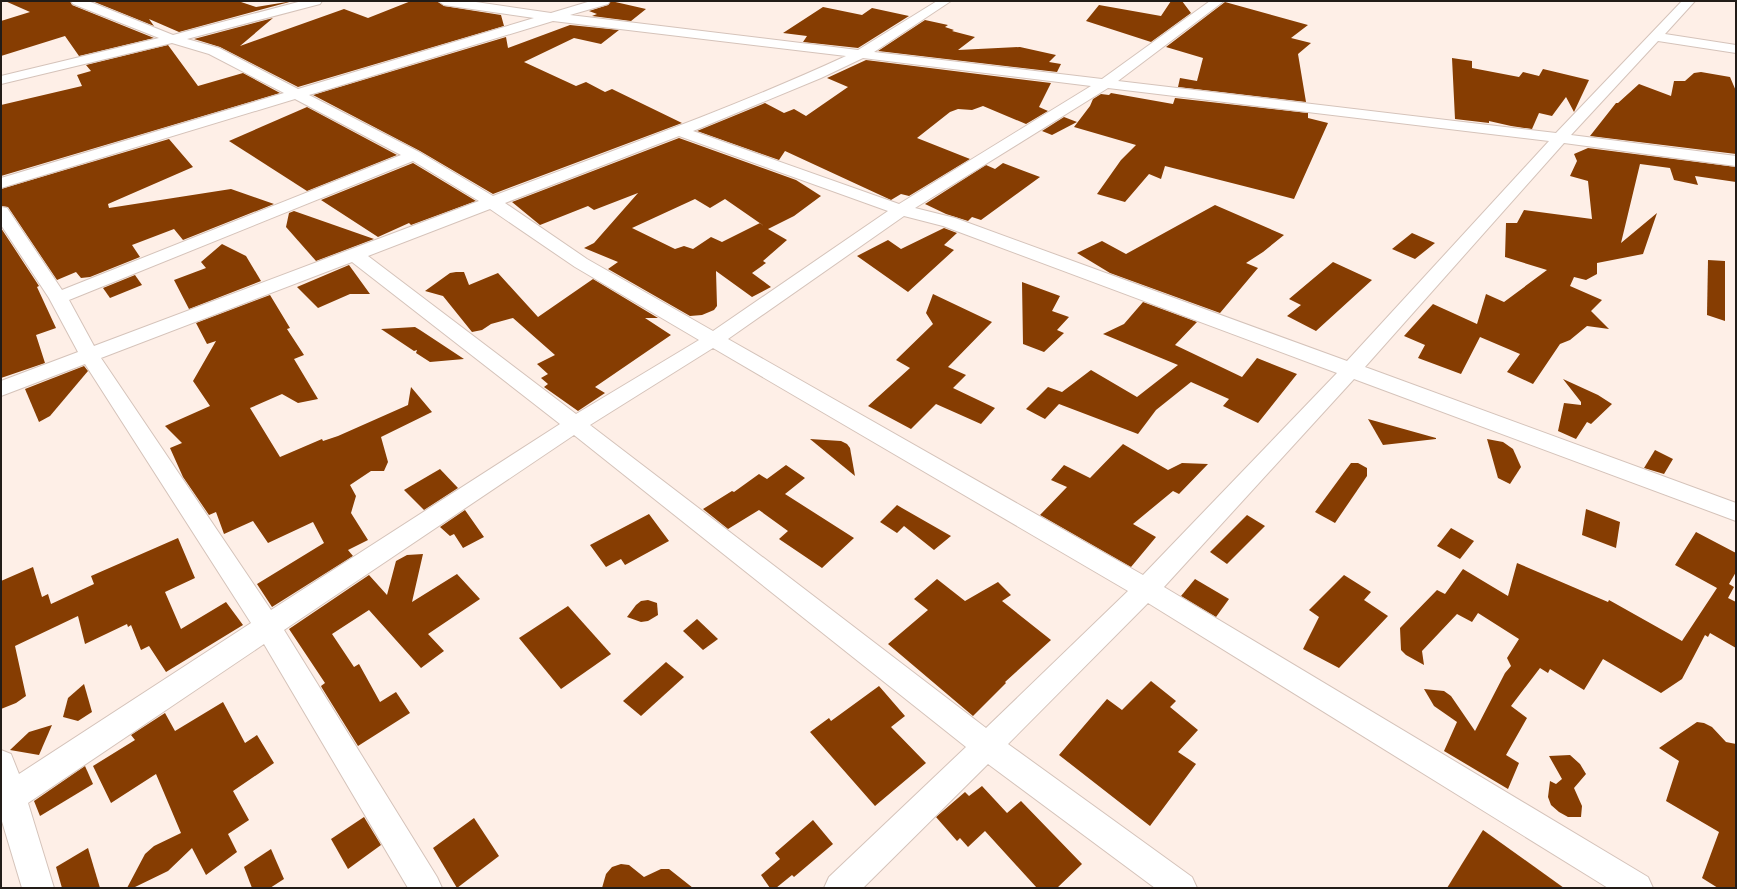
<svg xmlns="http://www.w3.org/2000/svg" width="1737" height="889" font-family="'Varela Round',sans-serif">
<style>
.building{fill:#863d02;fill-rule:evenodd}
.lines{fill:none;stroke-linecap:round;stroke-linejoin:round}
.minor-casing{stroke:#d5c3ba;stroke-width:2}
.minor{fill:#fff;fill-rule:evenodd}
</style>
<rect width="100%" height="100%" fill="#feefe7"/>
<g class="building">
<path d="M5 1H70L72 5 154 38 79 56 65 36 1 56V21L30 12Z"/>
<path d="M92 1H238L256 7 293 1 179 32 149 19 154 26Z"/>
<path d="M411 1H437L444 6 501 15 504 26 298 87 220 47 194 39 273 18 240 46 344 9 368 18Z"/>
<path d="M611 1 646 9 631 21 592 16 597 14 589 11 608 5Z"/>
<path d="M1171 1H1182L1191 13 1151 42 1086 21 1099 5 1161 16Z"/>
<path d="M1225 2 1308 25 1291 38 1311 43 1298 54 1306 102 1178 87 1180 78 1197 81 1203 58 1166 47Z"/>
<path d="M823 7 862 15 872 8 909 16 858 48 803 42 807 36 783 33Z"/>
<path d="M925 20 948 25 945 27 954 30 952 31 975 37 958 50 1020 47 1056 55 1049 62 1061 64 1057 72 878 51Z"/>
<path d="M570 25 619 30 601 44 574 38 524 62 576 86 586 82 605 92 612 89 682 123 493 194 420 151 313 95 506 37 508 48Z"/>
<path d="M168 45 198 86 243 73 280 93 1 176V105L82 86 77 75 91 71 86 65Z"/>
<path d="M1452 58 1472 61V68L1519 77 1523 72 1539 76 1543 69 1589 80 1574 112 1566 97 1552 116 1539 113 1532 129 1511 126 1489 121V123L1455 119Z"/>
<path d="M866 60 1051 83 1039 107 1048 111 1026 124 983 106 972 110 958 109 950 112 917 138 970 159 909 196 901 194 891 200 785 151 779 160 697 131 765 103 784 113 794 109 806 116 848 87 827 78Z"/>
<path d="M1701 72 1730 77 1736 91V154L1590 136 1616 103H1618L1639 84 1671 96 1674 81H1685L1694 73Z"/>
<path d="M1111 93 1173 104 1175 98 1308 113V118L1328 123 1294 199 1165 166 1161 179 1149 174 1125 202 1097 194 1121 160 1136 145 1074 127 1090 106 1093 99 1101 94 1109 95Z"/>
<path d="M307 107 397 155 307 191 229 141Z"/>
<path d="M1064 117 1077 122 1052 135 1042 131Z"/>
<path d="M679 138 796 180 821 196 794 216 768 229 787 240 763 261 766 263 752 273 771 287 752 297 716 271 717 306 714 310 702 315 690 316 608 269 618 262 584 248 594 243 638 193 594 210 588 206 540 225 512 202ZM695 199 710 208 725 199 764 226 760 223 722 242 711 237 693 249 684 246 675 249 632 228Z"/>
<path d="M169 139 193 167 108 204 109 208 231 189 274 204 183 240 174 229 132 245 140 257 90 277 81 278 76 272 57 280 8 207 1 206V189Z"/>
<path d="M1588 148 1736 167V182L1695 176 1698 185 1674 180 1670 168 1640 164 1621 243 1657 213 1643 254 1597 263V274L1586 280 1574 277 1570 286 1602 300 1591 311 1609 329 1587 326 1570 340 1560 344 1533 384 1507 372 1520 354 1480 337 1461 374 1418 358 1425 345 1404 336 1433 304 1477 324 1486 294 1504 302 1547 270 1505 257 1506 223H1517L1524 210 1592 219 1588 181 1570 176 1577 161 1574 154Z"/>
<path d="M413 163 476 201 411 225 409 223 378 237 321 200Z"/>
<path d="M1003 163 1040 177 981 220 972 217 968 221 946 214 925 204 986 165 995 169Z"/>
<path d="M1215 205 1284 235 1263 252 1246 263 1258 268 1220 313 1110 273 1077 253 1102 241 1126 254Z"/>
<path d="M294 211 374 239 316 261 286 227 289 213Z"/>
<path d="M1 228 39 286 37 287 56 328 36 335 45 363 1 378Z"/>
<path d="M944 228 957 233 944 245 954 250 908 292 857 256 888 240 901 249Z"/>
<path d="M1412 233 1435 243 1415 259 1392 249Z"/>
<path d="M222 244 246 256 261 281 189 309 174 280 206 268 201 262Z"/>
<path d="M1708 260 1725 261V321L1707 315Z"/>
<path d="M1333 262 1372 280 1316 331 1287 316 1301 305 1289 299Z"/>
<path d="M349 265 370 294H350L318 308 297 287Z"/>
<path d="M456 272H464L469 285 498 273 538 317 593 279 658 318H645L671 335 595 387 605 393 578 411 544 387 548 384 541 378 548 374 537 364 555 355 513 318 491 324 482 330 472 332 443 296 425 291 450 273Z"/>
<path d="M135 275 142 285 110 298 103 288Z"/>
<path d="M1022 282 1060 296 1052 311 1069 317 1057 330 1064 333 1044 352 1023 344Z"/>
<path d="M933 294 992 322 948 367 966 375 953 388 995 408 981 424 936 404 911 429 868 406 910 368 896 360 933 324 926 313Z"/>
<path d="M270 295 290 328 287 329 304 355 294 359 318 399 298 403 282 394 250 408 280 457 322 439 323 441 338 436 408 405 411 387 432 412 381 437 388 462 384 471H371L350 485 356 496 351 513 368 540 348 550 353 556 272 607 257 584 324 543 313 522 268 543 253 521 224 534 216 512 209 515 183 477 170 448 182 443 165 426 210 406 193 381 216 341 207 344 196 323Z"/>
<path d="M1143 302 1197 322 1175 345 1242 377 1257 358 1297 374 1258 423 1223 406 1229 399 1191 382 1156 410 1138 434 1059 404 1045 419 1026 409 1048 387 1062 392 1091 370 1137 397 1178 365 1103 334 1124 324Z"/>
<path d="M415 327 420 330 464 359 430 362 416 353 417 350 414 351 381 329Z"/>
<path d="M84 366 88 371 50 416 39 422 25 389Z"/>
<path d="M1563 379 1598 395 1612 404 1591 424 1587 422 1576 439 1558 431 1564 403 1581 405V402Z"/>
<path d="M1368 419 1436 438V439L1383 445Z"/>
<path d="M810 439 841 441 847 444 850 448 855 476Z"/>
<path d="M1487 439 1503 442 1513 449 1521 467 1510 484 1498 478Z"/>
<path d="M1123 444 1168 470 1182 463 1208 464 1179 494 1173 491 1133 524 1156 537 1131 567 1040 515 1067 487 1051 480 1064 465 1090 478Z"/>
<path d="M1655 450 1673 459 1664 474 1644 468Z"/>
<path d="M1351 463H1358L1367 468V476L1335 523 1315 512Z"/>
<path d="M786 465 805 478 785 494 854 538 822 568 779 539 788 531 759 510 728 529 703 509 732 491 734 492 759 474 767 479Z"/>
<path d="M440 469 458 488 424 510 404 490Z"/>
<path d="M897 505 902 508 951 536 934 550 904 526 897 533 880 522Z"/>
<path d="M1586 509 1620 522 1616 548 1582 535Z"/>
<path d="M465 510 484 537 463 548 454 534 450 536 440 527Z"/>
<path d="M649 514 669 541 625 565 621 559 606 567 590 545Z"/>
<path d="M1247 515 1265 526 1227 564 1210 552Z"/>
<path d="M1451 528 1474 541 1460 559 1437 546Z"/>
<path d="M1696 532 1736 553V572L1729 584 1734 587 1728 598 1736 602V648L1710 633 1708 637 1705 635 1682 679 1661 693 1603 659 1584 690 1550 669 1548 673 1540 668 1511 706 1527 718 1506 755 1519 763 1508 789 1444 751 1457 722 1434 706 1424 689 1444 691 1451 696 1475 731 1505 673 1511 666 1507 658 1519 639 1478 613 1472 622 1457 614 1422 651 1424 665 1406 655 1401 650 1400 628 1437 590 1445 594 1463 569 1508 596 1517 563 1608 602 1609 600 1682 641 1717 588 1675 565Z"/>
<path d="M178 538 195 578 165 592 181 629 226 602 243 625 166 672 149 646 141 650 131 625 128 627 127 624 85 644 78 616 15 646 26 696 16 703 1 709V581L33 567 42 597 48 594 51 604 94 584 91 576Z"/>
<path d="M423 554 412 602 457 574 480 599 428 634 444 651 421 668 369 610 332 634 354 667 359 664 380 702 396 692 410 713 358 746 322 688 321 686 325 683 289 629 369 575 387 595 396 561 407 555Z"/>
<path d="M1344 575 1371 592 1364 600 1388 616 1339 668 1303 649 1319 617 1309 610Z"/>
<path d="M937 579 965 601 998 582 1011 595 1002 601 1051 640 1005 682 1006 683 973 716 888 644 928 610 914 599Z"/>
<path d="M1195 579 1229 599 1216 617 1181 596Z"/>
<path d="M648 600 657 603 658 615 648 621 641 622 627 617 636 605 641 601Z"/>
<path d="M568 606 611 654 561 689 519 638Z"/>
<path d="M697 619 718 639 703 650 683 631Z"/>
<path d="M666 662 684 677 641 716 623 701Z"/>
<path d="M1151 681 1176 701 1170 707 1198 730 1178 752 1196 764 1150 826 1059 755 1107 699 1122 710Z"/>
<path d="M84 684 92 712 78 721 63 717 68 698Z"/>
<path d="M879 686 905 716 891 727 926 763 875 806 810 732 829 718 831 721Z"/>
<path d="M223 702 245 743 257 735 274 763 233 791 249 820 228 834 237 852 206 875 192 848 168 871 133 888H127L145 854 154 846 181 833 156 774 111 803 93 766 135 740 131 735 165 713 175 731Z"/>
<path d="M1697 722 1704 723 1712 727 1726 742 1736 744V888H1718L1702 878 1719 832 1666 801 1679 761 1659 748Z"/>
<path d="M52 725 39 755 10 750 29 732Z"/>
<path d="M1570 755 1580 764 1586 774 1574 788 1582 806 1581 817H1568L1559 812 1551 805 1548 797 1550 781 1556 784 1562 779 1549 756Z"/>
<path d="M85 766 93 784 40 816 34 801Z"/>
<path d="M982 786 1007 813 1021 801 1082 864 1057 888H1037L985 831 968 847 960 838 957 841 936 817 965 792 969 796Z"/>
<path d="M364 817 381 845 348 869 331 839Z"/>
<path d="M474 818 499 856 457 888 433 848Z"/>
<path d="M813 820 833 844 794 877 792 875 776 888H770L761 875 780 859 775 853Z"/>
<path d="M1483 830 1564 888H1447Z"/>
<path d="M88 848 100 888H62L56 867Z"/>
<path d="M271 849 284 879 270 888H252L244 867Z"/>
<path d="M621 864 629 865 644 877 661 869H669L693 888H602L606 874 612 867Z"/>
</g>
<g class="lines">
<g class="minor-casing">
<path id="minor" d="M71 1H88L173 35 302 1H322L320 4 187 39 219 48 298 89 534 18 444 5 438 1H469L551 13 591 1H610L608 4 570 15 858 50 937 1H951L874 52 1102 79 1210 1H1224L1118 81 1556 133 1682 1H1695L1665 34 1736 45V53L1658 41 1571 135 1736 156V166L1564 143 1365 367 1736 503V521L1354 379 1164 587 1648 877 1653 888H1608L1148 603 1008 744 1192 877 1197 888H1155L988 764 863 888H824L829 877 966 747 574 435 284 630 437 877 442 888H408L264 644 28 803 54 888H22L1 818V750L11 754 19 774 251 623 85 364 1 396V381L78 352 49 298 1 225V207L7 208 62 290 401 155 295 99 1 188V178L284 93 209 54 172 43 1 84V76L159 38 73 4ZM553 21 846 56C731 109 611 151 493 196L419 152 309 95ZM863 58 1091 86 899 204 693 131 821 78ZM1108 88 1549 141 1347 361 955 218 915 208ZM679 136 888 211 713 331 587 259 505 203ZM413 161 479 201 94 346 69 300ZM490 209 575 267 699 340 576 414 368 256ZM904 216 943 226 1337 373 1143 575 728 339ZM352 262 560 424 271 610 101 358ZM713 348 1128 591 986 728 590 425Z"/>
</g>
<use href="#minor" class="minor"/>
</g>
<rect width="1737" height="889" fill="none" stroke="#221c18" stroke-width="4"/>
</svg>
